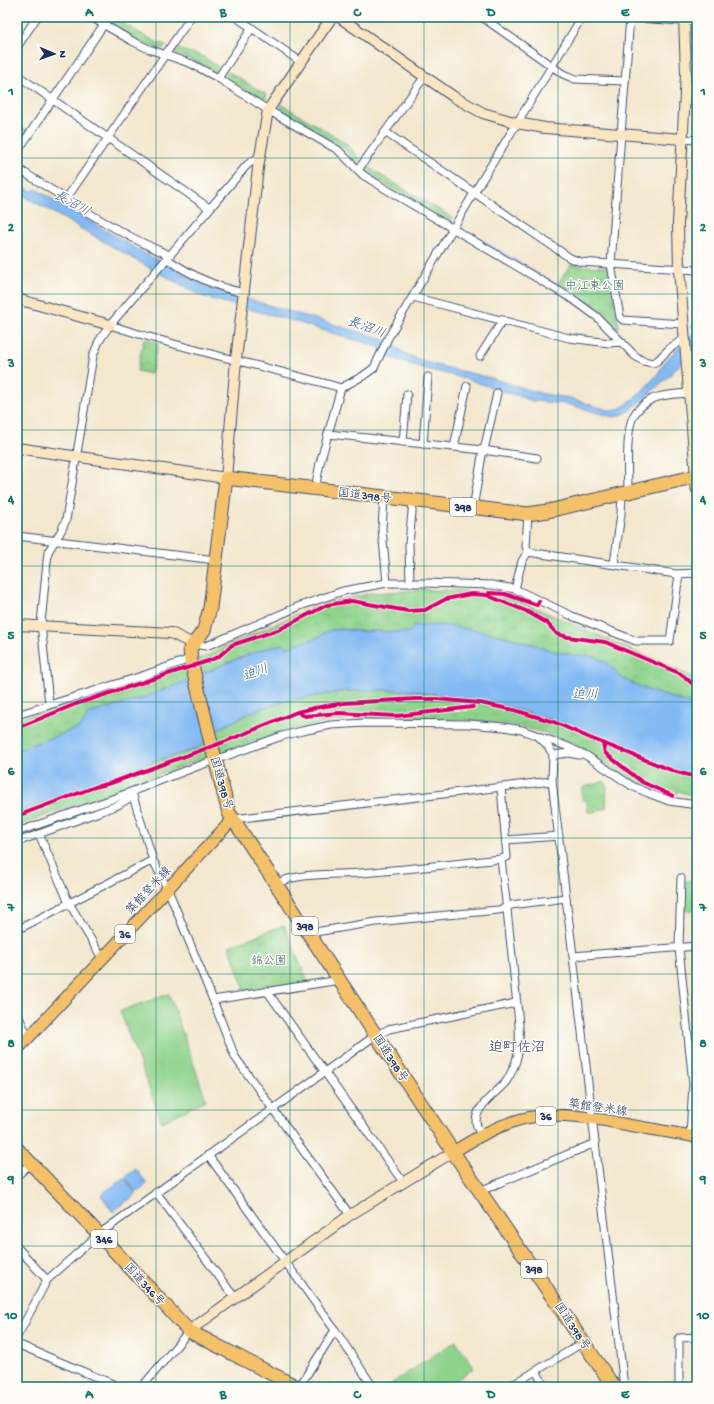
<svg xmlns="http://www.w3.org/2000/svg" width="714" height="1404" font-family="'Gochi Hand','Klee One',sans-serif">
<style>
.grass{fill:url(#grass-tufts);stroke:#548175}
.park{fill:url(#park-crowns);stroke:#548175}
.pitch{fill:#8ed38c;stroke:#548175}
.water{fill:#83baf3;stroke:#4f74a8}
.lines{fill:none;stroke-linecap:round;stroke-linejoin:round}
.stream{stroke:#83baf3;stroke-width:2}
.street-casing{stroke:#3b4b6f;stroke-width:9}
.secondary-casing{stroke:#3b4b6f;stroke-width:12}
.primary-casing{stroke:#3b4b6f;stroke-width:13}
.highway-casing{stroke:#3b4b6f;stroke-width:15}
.street{stroke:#fff;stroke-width:7}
.secondary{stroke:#fbe6c4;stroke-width:10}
.primary{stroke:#f4c16b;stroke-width:11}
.highway{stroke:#f4c16b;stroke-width:13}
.cycleway-casing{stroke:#fdfcf7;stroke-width:6}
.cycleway{stroke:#d6006c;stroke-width:4}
.grid{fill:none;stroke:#0f766e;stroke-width:1;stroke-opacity:0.55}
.labels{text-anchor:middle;stroke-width:3;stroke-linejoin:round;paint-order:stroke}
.shield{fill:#fdfcf7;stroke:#5f6c8c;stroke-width:1}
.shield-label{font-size:11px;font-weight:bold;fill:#1b2f5e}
.park-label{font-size:12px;fill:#3e606c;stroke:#fdfcf7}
.street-label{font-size:12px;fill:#1b2f5e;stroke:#fdfcf7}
.water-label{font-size:13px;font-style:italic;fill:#3a598b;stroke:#fdfcf7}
.quarter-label{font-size:14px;font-weight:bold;fill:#585680;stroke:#fdfcf7}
.neatline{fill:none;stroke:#0f766e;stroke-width:1.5}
.grid-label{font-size:13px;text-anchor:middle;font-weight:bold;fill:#0f766e}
</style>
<defs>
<pattern id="grass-tufts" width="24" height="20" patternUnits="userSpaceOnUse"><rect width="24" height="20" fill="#8ed38c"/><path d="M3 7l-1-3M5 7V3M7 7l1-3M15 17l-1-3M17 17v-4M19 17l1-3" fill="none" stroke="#7ab57b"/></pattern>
<pattern id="park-crowns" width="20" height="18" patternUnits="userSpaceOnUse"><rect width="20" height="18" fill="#8ed38c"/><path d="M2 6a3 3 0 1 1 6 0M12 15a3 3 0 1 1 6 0" fill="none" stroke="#7ab57b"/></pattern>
</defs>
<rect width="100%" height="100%" fill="#fdfcf7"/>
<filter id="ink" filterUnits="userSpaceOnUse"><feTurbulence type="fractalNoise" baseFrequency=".025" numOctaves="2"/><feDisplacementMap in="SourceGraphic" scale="8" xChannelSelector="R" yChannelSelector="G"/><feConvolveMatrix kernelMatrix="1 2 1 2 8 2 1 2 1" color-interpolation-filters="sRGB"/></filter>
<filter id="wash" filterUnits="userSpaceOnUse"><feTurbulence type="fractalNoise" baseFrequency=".012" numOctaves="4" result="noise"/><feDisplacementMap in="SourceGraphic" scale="16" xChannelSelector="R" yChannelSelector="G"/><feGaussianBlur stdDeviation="0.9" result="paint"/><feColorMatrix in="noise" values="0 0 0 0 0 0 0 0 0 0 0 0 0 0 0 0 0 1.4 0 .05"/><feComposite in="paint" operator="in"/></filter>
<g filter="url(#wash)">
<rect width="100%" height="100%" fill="#f3e7ce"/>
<g class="grass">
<path d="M113 18 156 42 166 45 164 48C150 51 124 32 112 25L111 20Z"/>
<path d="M177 49 202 56 221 69 220 71 215 72 193 60 177 55 176 50Z"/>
<path d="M227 71 267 95 266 98 260 99 227 79 225 74Z"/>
<path d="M281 104 346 143 361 160 360 162H355L343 147 336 143 282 111Z"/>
<path d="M366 165 374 171 453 218 451 221 448 222 368 174 365 171Z"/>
</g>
<g class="park">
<path d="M17 124 27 131 17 147Z"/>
<path d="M573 262 579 266 609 267 619 327 617 329 584 298 558 283Z"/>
<path d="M144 339 158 343 151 374 137 371Z"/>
<path d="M422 590C458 590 485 591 520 601L697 679V706L647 690 621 678 609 664 557 652 508 637 410 632 360 631 340 629 328 631 319 637 285 648 284 644C239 654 199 677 156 693 134 702 111 707 89 714L81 727 17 750V720L191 661 205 657 226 646 305 611 339 600 371 593Z"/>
<path d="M393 690 414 691 493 703 563 723 615 746 677 770 697 775V798L694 796 678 791 673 798 652 791 635 783 572 743 546 733 517 726 472 720 357 718 330 722 290 730 205 758 17 826V812L103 782 119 772 199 748 216 730 256 710 291 700 347 691Z"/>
<path d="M604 781 607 785 606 808 593 812H588L587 800H582V789C590 783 595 786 604 781Z"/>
<path d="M684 881H697V910L683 911Z"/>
<path d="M284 925 308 982 245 991 229 946Z"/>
</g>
<g class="pitch">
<path d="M169 994 206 1100 162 1122 120 1011Z"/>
<path d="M456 1341 474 1368 446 1387H395L392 1383Z"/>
</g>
<g class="water">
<path d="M17 183 33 192 35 189 37 190 147 255 167 264 207 287 383 339 408 355 431 364 491 378 543 394 569 398 608 410H617L627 404 642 391 657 375 667 359 697 329V346L667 378 633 408 622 415 613 417 567 404 533 401 466 379 419 367 385 356 379 347 286 319 204 297 150 268 17 192Z"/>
<path d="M443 625 476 630 508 637 557 652 575 655 594 656 609 664 621 678 647 690 697 706V775L677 770 615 746 563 723 493 703 414 691 393 690 346 691 291 700 256 710 216 730 199 748 119 772 103 782 17 812V750L81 727 88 714C111 707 134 702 156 693 199 677 239 654 284 644L286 648 319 637 328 631 340 629 360 631 409 632 414 626Z"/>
<path d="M136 1169 147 1184 136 1192 125 1177Z"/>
<path d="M124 1178 136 1194 113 1212 101 1195Z"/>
</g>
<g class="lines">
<g class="stream">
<path d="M477 238 592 306 644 358"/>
<path d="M691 327 697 322"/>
</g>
</g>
</g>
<g filter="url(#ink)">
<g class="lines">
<g class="street-casing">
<g id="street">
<path d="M91 17 132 41 149 49 192 64 218 78 268 110 338 150 363 175 384 188 574 300 596 316 635 356 643 361 653 363 657 361 670 348 684 339"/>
<path d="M236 17 301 62"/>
<path d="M482 17 563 74 575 79 625 81"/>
<path d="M622 17 697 22"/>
<path d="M630 18 611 264 620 317 623 320 683 324"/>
<path d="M17 47 37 17"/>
<path d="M17 75 209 208"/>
<path d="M218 78 252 28"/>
<path d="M385 132 570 258 581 262 697 270"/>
<path d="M682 139 697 140"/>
<path d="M17 152 109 17"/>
<path d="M17 168C66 199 115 232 169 255"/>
<path d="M358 170 425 76"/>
<path d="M66 199 191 17"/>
<path d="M166 258C190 275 216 287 244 293"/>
<path d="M413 297 569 338 609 343 622 342"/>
<path d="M110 325C186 350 264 366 341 388"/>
<path d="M480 356 503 320"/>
<path d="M328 434 483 450 473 508"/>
<path d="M403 442 407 394"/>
<path d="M423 444 428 377"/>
<path d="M454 447 467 386"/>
<path d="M483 450 537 458"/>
<path d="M484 450 497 393"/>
<path d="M315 489 320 463 341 388 363 376 374 368 388 338 474 193 582 17"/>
<path d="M628 492C628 475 625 430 634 415 638 408 645 403 652 399 663 394 677 394 689 393"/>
<path d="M384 498 382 529 387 583"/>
<path d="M528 514 526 546 528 552"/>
<path d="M17 536 216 560"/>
<path d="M614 564 621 514 622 494"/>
<path d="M410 583 409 544 413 501"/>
<path d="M515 589 522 561 528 552 676 574 697 573"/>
<path d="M193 644 206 646 211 644 300 606 343 591 387 583H425L492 585 515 589 572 616 636 641H670L679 574"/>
<path d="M49 704 41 623 48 552 61 531 66 520 93 356 99 341 110 325 247 165 260 156"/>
<path d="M17 715 142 676 187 660 191 661"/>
<path d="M538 736 548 746 553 755"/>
<path d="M579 755 569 753 553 755 552 781 573 956 697 946"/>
<path d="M132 793 153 860"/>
<path d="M233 819 552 781"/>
<path d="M17 832 115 798 190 769 282 736 302 731 331 725 365 723 469 724 504 727 522 730 566 746 587 756 632 786 648 793 669 801 697 805"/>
<path d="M39 834 69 903 102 958"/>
<path d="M506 840 559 836"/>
<path d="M17 842 118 805 133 796"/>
<path d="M681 878 679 948 693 1084 690 1136"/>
<path d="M276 884C298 872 336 875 361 873 407 869 454 864 501 859"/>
<path d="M17 930 153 860 169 892 213 1000 235 1057 350 1215"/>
<path d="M309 933 376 922 498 910 507 908 511 905 566 898"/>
<path d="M573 956 624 1387"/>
<path d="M267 991 403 1182"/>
<path d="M213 1000 340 980"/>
<path d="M17 1013 28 1037"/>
<path d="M481 1135C479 1131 476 1126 476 1121 477 1105 495 1094 505 1083 510 1077 513 1069 516 1061 523 1038 517 1009 515 986 511 943 506 901 501 859L507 857 501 787"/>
<path d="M208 1155 335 1330 373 1387"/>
<path d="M17 1176 31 1163"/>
<path d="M480 1191 595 1143"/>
<path d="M156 1192 235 1298"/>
<path d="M17 1247 47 1280"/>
<path d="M17 1337 47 1280 99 1234 376 1035 389 1029 516 1003"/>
<path d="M17 1344 120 1387"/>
<path d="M536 1371 545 1387"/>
<path d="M142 1387 189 1331"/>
<path d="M299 1387 335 1330"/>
<path d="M509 1387 584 1342"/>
<path d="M679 1387V1338L697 1337"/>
</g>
</g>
<g class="secondary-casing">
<g id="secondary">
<path d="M339 17 454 97 483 113 517 123 545 128 682 139"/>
<path d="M684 17 686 74 678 224 679 269 696 477"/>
<path d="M17 299 110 325"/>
<path d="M17 448 226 478 236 360 258 168 268 110 332 17"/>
<path d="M17 625 171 633 193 644"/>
<path d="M189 1331 350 1215 453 1152"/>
</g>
</g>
<g class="primary-casing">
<g id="primary">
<path d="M696 477 697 489"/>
<path d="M17 1050 233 819"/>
<path d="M453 1152C476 1138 496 1126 522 1119 559 1110 597 1119 634 1126 655 1130 676 1133 697 1137"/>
</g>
</g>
<g class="highway-casing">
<g id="highway">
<path d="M17 1149 94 1229 189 1331 297 1387"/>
<path d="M614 1387 453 1152 233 819 229 813 215 759 191 661 190 649 204 630 210 608 226 478 528 514 548 511 697 476"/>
</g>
</g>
<use href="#street" class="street"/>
<use href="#secondary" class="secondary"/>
<use href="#primary" class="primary"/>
<use href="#highway" class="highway"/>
<g class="cycleway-casing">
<g id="cycleway">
<path d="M489 593 505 594 537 605 539 601"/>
<path d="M300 714 305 716 339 713 396 716 473 707"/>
<path d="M17 728 76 704 208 661 218 657 232 645 278 630 327 605 352 601 408 611 425 610 446 599 471 594 486 595 526 611 547 623 557 634 568 637 605 642 679 673 686 678 697 688"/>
<path d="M603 743 605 753 642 782 673 796"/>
<path d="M17 816 95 787 111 783 224 742 297 712 314 708 344 703 416 699H436L480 703 514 710 554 722 590 738 676 772 697 777"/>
</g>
</g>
<use href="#cycleway" class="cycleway"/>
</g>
</g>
<path class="grid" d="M156 17V1387M290 17V1387M424 17V1387M558 17V1387M17 158H697M17 294H697M17 430H697M17 566H697M17 702H697M17 838H697M17 974H697M17 1110H697M17 1246H697"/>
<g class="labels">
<g class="shield">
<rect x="450" y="498" width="26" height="18" rx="3"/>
<rect x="292" y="917" width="26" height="18" rx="3"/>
<rect x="115" y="925" width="20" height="18" rx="3"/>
<rect x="536" y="1107" width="20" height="18" rx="3"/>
<rect x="91" y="1230" width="26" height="18" rx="3"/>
<rect x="521" y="1260" width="26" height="18" rx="3"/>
</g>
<g class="shield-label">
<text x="463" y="511">398</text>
<text x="305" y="930">398</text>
<text x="125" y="938">36</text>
<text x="546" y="1120">36</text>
<text x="104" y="1243">346</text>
<text x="534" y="1273">398</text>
</g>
<g class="park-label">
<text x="595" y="289">中江東公園</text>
<text x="269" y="964">錦公園</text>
</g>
<g class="street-label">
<text transform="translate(365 495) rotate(7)" y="4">国道398号</text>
<text transform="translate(222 783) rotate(74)" y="4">国道398号</text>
<text transform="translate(148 890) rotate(-47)" y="4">築館登米線</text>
<text transform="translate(391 1058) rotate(57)" y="4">国道398号</text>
<text transform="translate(598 1107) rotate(8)" y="4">築館登米線</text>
<text transform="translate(145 1284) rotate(47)" y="4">国道346号</text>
<text transform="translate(573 1326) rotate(56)" y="4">国道398号</text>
</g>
<g class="water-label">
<text transform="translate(73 202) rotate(29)" y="5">長沼川</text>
<text transform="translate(367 326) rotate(20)" y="5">長沼川</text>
<text transform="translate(255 671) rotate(-21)" y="5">迫川</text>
<text x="585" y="698">迫川</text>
</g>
<g class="quarter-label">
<text x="517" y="1051">迫町佐沼</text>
</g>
</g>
<rect width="714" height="1404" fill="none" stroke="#fdfcf7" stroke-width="44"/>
<g transform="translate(54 54) rotate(92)" stroke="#fdfcf7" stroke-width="3" paint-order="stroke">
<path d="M0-3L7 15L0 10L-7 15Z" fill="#1b2f5e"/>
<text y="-6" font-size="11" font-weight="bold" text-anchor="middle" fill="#1b2f5e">N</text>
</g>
<rect x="22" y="22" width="670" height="1360" class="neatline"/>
<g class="grid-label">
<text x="89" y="16">A</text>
<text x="223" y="16">B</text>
<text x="357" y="16">C</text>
<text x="491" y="16">D</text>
<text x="625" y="16">E</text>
<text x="11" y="95">1</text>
<text x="703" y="95">1</text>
<text x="11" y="231">2</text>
<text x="703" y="231">2</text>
<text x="11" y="367">3</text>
<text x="703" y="367">3</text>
<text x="11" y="503">4</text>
<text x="703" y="503">4</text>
<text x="11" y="639">5</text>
<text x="703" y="639">5</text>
<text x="11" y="775">6</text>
<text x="703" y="775">6</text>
<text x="11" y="911">7</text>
<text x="703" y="911">7</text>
<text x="11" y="1047">8</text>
<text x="703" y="1047">8</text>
<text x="11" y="1183">9</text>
<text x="703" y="1183">9</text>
<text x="11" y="1319">10</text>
<text x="703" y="1319">10</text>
<text x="89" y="1398">A</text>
<text x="223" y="1398">B</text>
<text x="357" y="1398">C</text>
<text x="491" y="1398">D</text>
<text x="625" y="1398">E</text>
</g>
</svg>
